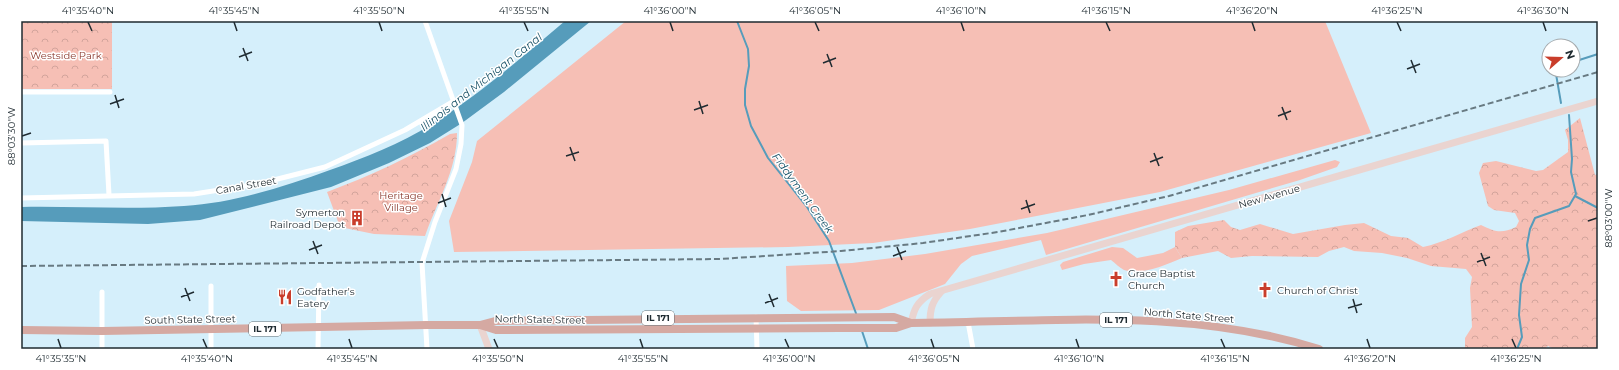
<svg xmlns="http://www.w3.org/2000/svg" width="1619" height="370" font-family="Montserrat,sans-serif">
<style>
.green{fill:#f6bfb5}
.forest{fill:url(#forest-crowns)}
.water{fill:#569cbb}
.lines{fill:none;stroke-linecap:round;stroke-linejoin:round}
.stream{stroke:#569cbb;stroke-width:2}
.street{stroke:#fff;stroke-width:5}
.secondary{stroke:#ead4d0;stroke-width:7}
.primary{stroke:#d5a9a2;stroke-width:8}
.rail{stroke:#687a82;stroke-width:2;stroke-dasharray:6 3;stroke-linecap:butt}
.ticks{fill:none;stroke:#1f2b31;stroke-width:1.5}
.labels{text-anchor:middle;stroke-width:3;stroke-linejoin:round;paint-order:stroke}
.shield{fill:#fff;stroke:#626b6f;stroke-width:1}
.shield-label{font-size:9px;font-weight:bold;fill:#1f2b31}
.park-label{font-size:10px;fill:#8b3a2e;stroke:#fff}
.street-label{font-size:10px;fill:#1f2b31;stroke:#fff}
.poi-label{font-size:10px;fill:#1f2b31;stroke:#fff;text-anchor:start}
.water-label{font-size:11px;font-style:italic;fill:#165066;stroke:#fff}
.neatline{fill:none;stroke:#1f2b31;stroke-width:1.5}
.ticks-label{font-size:10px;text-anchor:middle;fill:#1f2b31}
</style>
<defs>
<pattern id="forest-crowns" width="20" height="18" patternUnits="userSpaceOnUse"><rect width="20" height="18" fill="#f6bfb5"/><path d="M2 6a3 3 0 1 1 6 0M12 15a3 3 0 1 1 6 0" fill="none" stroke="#d2a49c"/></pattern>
</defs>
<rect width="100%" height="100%" fill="#d5effb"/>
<g class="green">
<path d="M626 21H1325L1371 133 1160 192 970 229 873 243 788 247 454 252 449 221 472 162 477 141Z"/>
<path d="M1335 160 1340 162 1337 167 1300 180 1046 255 1041 240 972 256 961 264 945 284 879 310 801 311 787 301 786 266 852 263 925 254 1047 233 1229 190Z"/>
<path d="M1112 247 1123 248 1137 258 1163 253 1175 247 1182 258C1165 265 1142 276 1124 270 1120 268 1115 263 1111 260L1084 264 1062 270 1060 265 1063 262Z"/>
</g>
<g class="forest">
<rect x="21" y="21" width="91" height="68"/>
<path d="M1580 118 1595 175 1598 174V349H1554L1548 346 1544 349H1465V338L1472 327 1470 288 1472 277 1466 269 1431 266 1407 258 1382 253 1354 251 1344 247 1329 251 1318 257 1252 256 1231 258 1218 251 1182 258 1175 247V232L1188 226 1224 220 1231 227 1240 230 1260 224 1293 234 1345 225 1364 223 1391 236 1408 238 1423 247C1443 243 1462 232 1481 225 1496 232 1501 234 1516 227L1519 221 1515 213 1494 210 1488 206 1479 173 1483 163 1496 161 1536 171 1543 170 1568 152V140L1565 130Z"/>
<path d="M457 133C457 170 437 202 425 236L374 234 340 227 327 192C370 176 410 157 450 134Z"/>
</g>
<path class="water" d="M565 21H591L504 92 462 123 430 143 389 163 331 187 200 220 148 224 21 221V207C75 206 130 210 184 206 234 203 283 187 330 170 364 158 400 144 432 124 479 95 522 57 565 21Z"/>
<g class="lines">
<g class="stream">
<path d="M737 21 748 49 749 66 745 89V105L751 126 768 158 807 207 829 241 857 316"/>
<path d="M1573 62 1598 54"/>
<path d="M1560 70 1556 74 1561 103"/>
<path d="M1575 196 1598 208"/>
<path d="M862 331 868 349"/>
<path d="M1517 349 1522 337 1519 315 1521 284 1529 260 1527 245 1530 229 1535 218 1569 206 1576 194 1571 172 1572 159 1569 115"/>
</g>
<g class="street">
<path d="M425 21 462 125 461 144 456 169 435 222 422 263 427 349"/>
<path d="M21 92H110"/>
<path d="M21 143 106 141 109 195"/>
<path d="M21 198 194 194 258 184 325 167 405 130 454 101"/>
<path d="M102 292V349"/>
<path d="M756 317 757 349"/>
<path d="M968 322 973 349"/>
<path d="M211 349V286"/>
<path d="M318 349 319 285"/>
</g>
<g class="secondary">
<path d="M911 323C914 309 917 302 930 294L1598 101"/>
<path d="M930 323C930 309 932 302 941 292"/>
<path d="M480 325 489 349"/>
</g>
<g class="primary">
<path d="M480 325 495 321 894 317 911 323"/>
<path d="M21 330 102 331 427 325H480L496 330 839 328H896L911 323C1047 322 1187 307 1319 349"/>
</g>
<path class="rail" d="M21 266 720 259 841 251 923 243 998 232 1088 215 1169 196 1598 72"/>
</g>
<path class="ticks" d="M88 22 92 31M234 22 237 31M379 22 382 31M524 22 528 31M670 22 673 31M815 22 819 31M961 22 964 31M1106 22 1110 31M1252 22 1255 31M1397 22 1401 31M1543 22 1546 31M243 48 248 61M827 54 832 67M239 57 252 52M1411 60 1416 73M823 63 836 58M1407 69 1420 64M115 95 119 108M699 101 703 114M110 104 124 99M1282 107 1287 120M694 110 708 105M1278 116 1291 111M22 136 31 133M570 147 575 161M1154 153 1159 166M566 156 579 152M1150 162 1163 157M442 194 446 207M1026 200 1030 213M438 203 451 198M1021 209 1035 204M1588 221 1597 218M313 241 318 254M897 247 902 260M309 250 322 245M1481 253 1486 266M893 256 906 251M1477 262 1490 257M185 288 190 301M769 294 774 307M181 297 194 292M1353 299 1357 313M765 303 778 298M1348 308 1362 304M58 339 61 348M203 339 207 348M349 339 352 348M494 339 498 348M640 339 643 348M785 339 789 348M931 339 934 348M1076 339 1079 348M1221 339 1225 348M1367 339 1370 348M1512 339 1516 348"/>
<defs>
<g id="building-bare" transform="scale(1.2)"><path d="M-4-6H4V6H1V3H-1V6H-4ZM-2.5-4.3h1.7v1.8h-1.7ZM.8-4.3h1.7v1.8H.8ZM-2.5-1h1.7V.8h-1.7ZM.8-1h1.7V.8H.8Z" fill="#c93d2b" stroke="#fff" stroke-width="2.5" paint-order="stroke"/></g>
<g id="church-bare" transform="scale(1.2)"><path d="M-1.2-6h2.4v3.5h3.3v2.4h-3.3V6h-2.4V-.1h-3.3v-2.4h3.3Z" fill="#c93d2b" stroke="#fff" stroke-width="2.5" paint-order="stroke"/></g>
<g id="restaurant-bare" transform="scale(1.2)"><path d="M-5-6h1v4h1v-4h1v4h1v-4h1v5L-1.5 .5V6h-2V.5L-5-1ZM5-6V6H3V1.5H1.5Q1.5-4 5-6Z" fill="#c93d2b" stroke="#fff" stroke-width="2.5" paint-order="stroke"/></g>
</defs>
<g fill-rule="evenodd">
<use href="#building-bare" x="357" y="218"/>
<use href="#church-bare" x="1116" y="279"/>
<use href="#church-bare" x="1265" y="290"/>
<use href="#restaurant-bare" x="285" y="297"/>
</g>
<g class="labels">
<g class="shield">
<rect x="642" y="311" width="32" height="14" rx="3"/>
<rect x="1100" y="313" width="32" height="14" rx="3"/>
<rect x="249" y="322" width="32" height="14" rx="3"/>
</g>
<g class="shield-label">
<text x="658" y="321">IL 171</text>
<text x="1116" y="323">IL 171</text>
<text x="265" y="332">IL 171</text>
</g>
<g class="park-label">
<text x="66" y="59">Westside Park</text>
<text x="401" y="199">Heritage<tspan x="401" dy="12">Village</tspan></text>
</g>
<g class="street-label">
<text transform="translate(246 185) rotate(-10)" y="4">Canal Street</text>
<text transform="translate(1269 196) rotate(-16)" y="4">New Avenue</text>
<text transform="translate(1189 315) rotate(5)" y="4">North State Street</text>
<text transform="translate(190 319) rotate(-1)" y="4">South State Street</text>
<text transform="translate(540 319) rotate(1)" y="4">North State Street</text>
</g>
<g class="poi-label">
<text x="345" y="216" text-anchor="end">Symerton<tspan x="345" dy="12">Railroad Depot</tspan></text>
<text x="1128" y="277">Grace Baptist<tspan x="1128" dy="12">Church</tspan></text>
<text x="1277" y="294">Church of Christ</text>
<text x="297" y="295">Godfather's<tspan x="297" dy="12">Eatery</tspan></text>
</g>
<g class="water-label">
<text transform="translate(481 82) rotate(-38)" y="4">Illinois and Michigan Canal</text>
<text transform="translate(803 193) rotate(54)" y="4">Fiddyment Creek</text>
</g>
</g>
<rect width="1619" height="370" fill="none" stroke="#ffffff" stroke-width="44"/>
<g transform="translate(1561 58) rotate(70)"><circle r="19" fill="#ffffff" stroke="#a5aaad"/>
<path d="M0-3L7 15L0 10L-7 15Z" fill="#c93d2b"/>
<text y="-6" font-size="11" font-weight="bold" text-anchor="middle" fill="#1f2b31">N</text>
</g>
<rect x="22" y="22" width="1575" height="326" class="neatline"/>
<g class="ticks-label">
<text x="88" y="14">41°35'40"N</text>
<text x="234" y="14">41°35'45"N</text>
<text x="379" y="14">41°35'50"N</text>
<text x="524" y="14">41°35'55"N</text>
<text x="670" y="14">41°36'00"N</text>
<text x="815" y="14">41°36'05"N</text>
<text x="961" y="14">41°36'10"N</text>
<text x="1106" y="14">41°36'15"N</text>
<text x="1252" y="14">41°36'20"N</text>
<text x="1397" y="14">41°36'25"N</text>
<text x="1543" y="14">41°36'30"N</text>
<text transform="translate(11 136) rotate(-90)" y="4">88°03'30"W</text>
<text transform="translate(1608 218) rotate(-90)" y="4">88°03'00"W</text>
<text x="61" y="362">41°35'35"N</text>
<text x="207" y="362">41°35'40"N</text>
<text x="352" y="362">41°35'45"N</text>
<text x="498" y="362">41°35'50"N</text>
<text x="643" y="362">41°35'55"N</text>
<text x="789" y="362">41°36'00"N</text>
<text x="934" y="362">41°36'05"N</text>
<text x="1079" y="362">41°36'10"N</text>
<text x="1225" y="362">41°36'15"N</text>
<text x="1370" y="362">41°36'20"N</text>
<text x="1516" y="362">41°36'25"N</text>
</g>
</svg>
